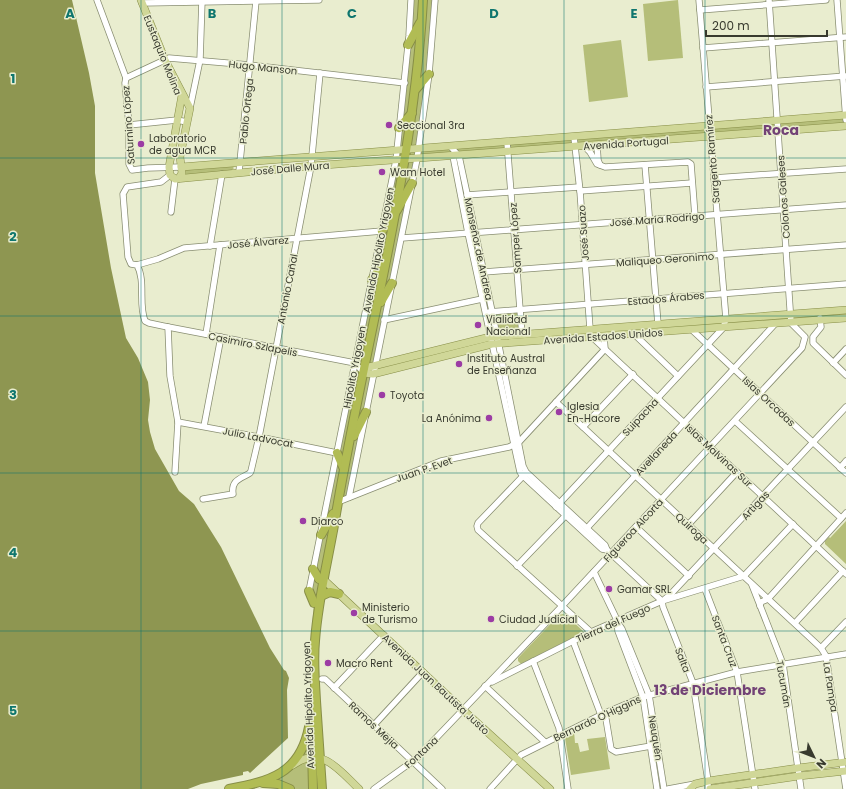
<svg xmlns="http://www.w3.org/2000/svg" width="846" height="789" font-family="Poppins,sans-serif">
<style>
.green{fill:#b5be79;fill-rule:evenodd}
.water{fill:#8e9651}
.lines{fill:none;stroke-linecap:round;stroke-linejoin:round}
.minor-casing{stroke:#898e72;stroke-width:7}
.major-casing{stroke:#878e47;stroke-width:8}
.highway-casing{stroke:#878e47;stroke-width:10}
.minor{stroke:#fff;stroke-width:5.5}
.major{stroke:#d0d798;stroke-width:7}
.highway{stroke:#b1bc54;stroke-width:8}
.grid{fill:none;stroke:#0f766e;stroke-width:1;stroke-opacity:0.55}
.poi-dot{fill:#9c3ca4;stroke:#e9edcf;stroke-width:1.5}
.labels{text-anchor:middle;stroke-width:3;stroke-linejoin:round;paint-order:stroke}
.street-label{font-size:10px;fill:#383a2e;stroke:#e9edcf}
.poi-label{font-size:10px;fill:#383a2e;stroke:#e9edcf;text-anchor:start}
.district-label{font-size:14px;font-weight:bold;fill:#724276;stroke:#e9edcf}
.grid-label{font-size:13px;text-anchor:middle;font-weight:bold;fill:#0f766e;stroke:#e9edcf;stroke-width:3;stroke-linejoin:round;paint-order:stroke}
</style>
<rect width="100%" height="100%" fill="#e9edcf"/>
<g class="green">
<path d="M411 0H435L418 149 846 115V126L459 156 497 336 846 310V318L499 344 523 476 492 344 374 374 349 497 338 502 315 643 322 789H290L268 780 291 764 310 720 311 703 310 651 314 603 309 591 396 160ZM453 156 490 337 376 365 417 159Z"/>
<path d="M678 0 683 58 648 61 643 4Z"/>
<path d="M621 40 628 97 589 102 583 45Z"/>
<path d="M232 166 234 168 231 171 186 175 184 174V171L186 169Z"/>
<path d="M518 312 519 331 499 333 495 314Z"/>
<path d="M846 521V564L825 544V541L829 537 830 538Z"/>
<path d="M563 614 568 617 584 632 524 663 521 664 518 661V658L559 615Z"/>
<path d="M574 731 575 743H578L580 752 589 750 587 739 605 737 610 769 571 775 565 738 566 736Z"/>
</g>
<path class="water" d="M0 0H72L89 73 95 106V173L111 268 126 338 138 358 148 382 150 400 148 420 150 432 155 449 179 491 194 504 221 547 270 648 284 670 286 671 289 678 287 690 288 738 250 773 248 771 243 772V775L201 784 188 789H0Z"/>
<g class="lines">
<g class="minor-casing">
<g id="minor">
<path d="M97 0 126 78 125 83 129 125V164L132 170 148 168 181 167"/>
<path d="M837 0 846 120"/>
<path d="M142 3 319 0"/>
<path d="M700 10 826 0"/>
<path d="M703 48 846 37"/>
<path d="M126 78 169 58 250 65 405 83"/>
<path d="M706 87 846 76"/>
<path d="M190 108 200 60 202 0"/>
<path d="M129 125 177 120 187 122"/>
<path d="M574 137 580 191 590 329"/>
<path d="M507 142 522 335"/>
<path d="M597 145 598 160 600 165"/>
<path d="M450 146 459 156 492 311 523 466 526 472 605 545 607 550 662 601 663 607 693 683 708 781V789"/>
<path d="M584 146 590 152 597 164 605 167 688 162 691 164 695 216"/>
<path d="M453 156 468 233 520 472 523 476 602 549 607 550"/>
<path d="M645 165 658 324"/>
<path d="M239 172 256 1"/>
<path d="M170 175 161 182 127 187 123 194 128 257 131 264 137 265C146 281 138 304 145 321L149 323 163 326 355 363 364 373"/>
<path d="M714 178 846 169"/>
<path d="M580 191 692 183"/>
<path d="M467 195 579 187"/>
<path d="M171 212 175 179"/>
<path d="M402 238 846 205"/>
<path d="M210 246 222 174"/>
<path d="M137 265 158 259 184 248 382 231"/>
<path d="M484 272 846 245"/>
<path d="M489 312 846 284"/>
<path d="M820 318 821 327 813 337V343L846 375"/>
<path d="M384 320 482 299"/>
<path d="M168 327 170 376 178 422 175 472"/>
<path d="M692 330 846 473"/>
<path d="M206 334 220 245"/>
<path d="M634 334 678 376"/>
<path d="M592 337 846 574"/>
<path d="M833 363 846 349"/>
<path d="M556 402 821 648 826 656 846 789"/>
<path d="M735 421 841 518"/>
<path d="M178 422 259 437 337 453"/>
<path d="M204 426 221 337"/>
<path d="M583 427 633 374"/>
<path d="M840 468 846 461"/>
<path d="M524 475 478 523 477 526 478 530 591 632"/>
<path d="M349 497 417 159 429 74 435 0"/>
<path d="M203 499 233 494C231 480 240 479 250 473L251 471 259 437 311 166 320 73"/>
<path d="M338 502 441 461 509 447 519 442 605 349 604 336"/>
<path d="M556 507 723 328 726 319 699 0"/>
<path d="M688 525 737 472"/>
<path d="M636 527 689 576"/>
<path d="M587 528 775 324"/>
<path d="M517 566 568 513"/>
<path d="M594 572 617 620 618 631 643 697 657 789"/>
<path d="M752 585 783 664 801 789"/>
<path d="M705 589 737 672 755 789"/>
<path d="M309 591 396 160 409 36 411 0"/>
<path d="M665 599 670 595 846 407"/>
<path d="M760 606 761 602 768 599 846 513"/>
<path d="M618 623 622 629 649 695 664 789"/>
<path d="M795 623 843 571"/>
<path d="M573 641 601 715"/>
<path d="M821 648 846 622"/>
<path d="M533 661 559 728 568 789"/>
<path d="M322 679H325L442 789"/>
<path d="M492 682 591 632 662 601 744 576 793 524"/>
<path d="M485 686 545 742"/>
<path d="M334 688 384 635"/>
<path d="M605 713 611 749 616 752 651 746"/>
<path d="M374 725 423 672"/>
<path d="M374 789 417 758 562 606 802 348 805 337 791 323 769 0"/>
<path d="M490 789 521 755 605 713 643 697 737 672 846 654"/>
<path d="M668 789 695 784"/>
</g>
</g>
<g class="major-casing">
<g id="major">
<path d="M141 0 165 60 190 108 180 157 182 173 179 178"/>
<path d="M182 95 169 167 170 175 175 179 311 166 846 126"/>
<path d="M181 167 846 115"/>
<path d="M365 368 490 337 846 310"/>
<path d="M364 373 373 374 492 344 846 318"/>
<path d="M319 579H323L463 710 550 789"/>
<path d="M293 765C321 744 340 771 359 789"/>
<path d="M690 789 695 784 708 781 798 768 846 762"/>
<path d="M710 789 799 776 846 771"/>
</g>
</g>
<g class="highway-casing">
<g id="highway">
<path d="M408 45 420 23"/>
<path d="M416 89 429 74"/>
<path d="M399 128 412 113"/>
<path d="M382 231 397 210 412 183"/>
<path d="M372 280 385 260"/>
<path d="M381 302 392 283"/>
<path d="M354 436 366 412"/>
<path d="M337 453 344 469"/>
<path d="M321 535 333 514"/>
<path d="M313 569 319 579"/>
<path d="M309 591 314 603"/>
<path d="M321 596 330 592 339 594"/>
<path d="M311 708 313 789"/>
<path d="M263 783 278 784 290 789"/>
<path d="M229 789C270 781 300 774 309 727"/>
<path d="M322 789C320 760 318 730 316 701 315 681 313 661 315 641 318 598 329 556 336 514 365 343 413 174 423 0"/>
</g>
</g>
<use href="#minor" class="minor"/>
<use href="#major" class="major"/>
<use href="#highway" class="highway"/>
</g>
<path class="grid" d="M141 0V789M282 0V789M423 0V789M564 0V789M705 0V789M0 158H846M0 316H846M0 473H846M0 631H846"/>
<g class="poi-dot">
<circle cx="389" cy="125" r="4"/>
<circle cx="141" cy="144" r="4"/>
<circle cx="382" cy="172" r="4"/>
<circle cx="478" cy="325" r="4"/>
<circle cx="459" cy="364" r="4"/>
<circle cx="382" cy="395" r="4"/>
<circle cx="559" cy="412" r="4"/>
<circle cx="489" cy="418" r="4"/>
<circle cx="303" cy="521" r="4"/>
<circle cx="609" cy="589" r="4"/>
<circle cx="354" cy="613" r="4"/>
<circle cx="491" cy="619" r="4"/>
<circle cx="328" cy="663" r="4"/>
</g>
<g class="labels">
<g class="street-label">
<text transform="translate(163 55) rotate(68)" y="4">Eustaquio Molina</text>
<text transform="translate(263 67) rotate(6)" y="4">Hugo Manson</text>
<text transform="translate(246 111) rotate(-84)" y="4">Pablo Ortega</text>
<text transform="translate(128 125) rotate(-94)" y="4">Saturnino López</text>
<text transform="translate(626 143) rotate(-4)" y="4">Avenida Portugal</text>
<text transform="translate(712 159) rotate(-95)" y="4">Sargento Ramírez</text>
<text transform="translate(290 168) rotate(-5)" y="4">José Dalle Mura</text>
<text transform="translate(783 197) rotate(-94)" y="4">Colonos Galeses</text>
<text transform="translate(657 219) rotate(-4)" y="4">José María Rodrigo</text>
<text transform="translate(583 233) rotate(-94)" y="4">José Suazo</text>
<text transform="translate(515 238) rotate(-94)" y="4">Samper López</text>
<text transform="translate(258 242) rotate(-5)" y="4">José Álvarez</text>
<text transform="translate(479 249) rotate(78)" y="4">Monseñor de Andrea</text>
<text transform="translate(378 250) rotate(-79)" y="4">Avenida Hipólito Yrigoyen</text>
<text transform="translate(665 259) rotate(-4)" y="4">Maliqueo Geronimo</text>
<text transform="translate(287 289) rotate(-79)" y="4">Antonio Cañal</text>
<text transform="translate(666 298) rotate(-5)" y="4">Estados Árabes</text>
<text transform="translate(603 336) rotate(-4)" y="4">Avenida Estados Unidos</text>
<text transform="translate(253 344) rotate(11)" y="4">Casimiro Szlapelis</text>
<text transform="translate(354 367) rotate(-79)" y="4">Hipólito Yrigoyen</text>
<text transform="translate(769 401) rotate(43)" y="4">Islas Orcadas</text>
<text transform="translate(640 417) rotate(-47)" y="4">Suipacha</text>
<text transform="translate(258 437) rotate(11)" y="4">Julio Ladvocat</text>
<text transform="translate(656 453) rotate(-47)" y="4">Avellaneda</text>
<text transform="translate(719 455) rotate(43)" y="4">Islas Malvinas Sur</text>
<text transform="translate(424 469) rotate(-19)" y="4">Juan P. Evet</text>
<text transform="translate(755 505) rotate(-47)" y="4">Artigas</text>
<text transform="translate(692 528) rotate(43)" y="4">Quiroga</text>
<text transform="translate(633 530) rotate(-47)" y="4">Figueroa Alcorta</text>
<text transform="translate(613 623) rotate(-24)" y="4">Tierra del Fuego</text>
<text transform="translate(725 641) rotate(69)" y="4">Santa Cruz</text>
<text transform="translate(683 660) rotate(69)" y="4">Salta</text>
<text transform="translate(436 684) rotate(43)" y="4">Avenida Juan Bautista Justo</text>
<text transform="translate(784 684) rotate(80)" y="4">Tucumán</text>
<text transform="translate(831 687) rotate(81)" y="4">La Pampa</text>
<text transform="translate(308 705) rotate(-92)" y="4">Avenida Hipólito Yrigoyen</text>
<text transform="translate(597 718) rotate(-25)" y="4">Bernardo O'Higgins</text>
<text transform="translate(374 725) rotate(43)" y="4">Ramos Mejia</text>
<text transform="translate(656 738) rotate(81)" y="4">Neuquén</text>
<text transform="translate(421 752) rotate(-43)" y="4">Fontana</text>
</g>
<g class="poi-label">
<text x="397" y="129">Seccional 3ra</text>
<text x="149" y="142">Laboratorio<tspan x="149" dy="12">de agua MCR</tspan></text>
<text x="390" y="176">Wam Hotel</text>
<text x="486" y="323">Vialidad<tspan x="486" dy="12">Nacional</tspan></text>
<text x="467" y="362">Instituto Austral<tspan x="467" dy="12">de Enseñanza</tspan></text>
<text x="390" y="399">Toyota</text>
<text x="567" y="410">Iglesia<tspan x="567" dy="12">En-Hacore</tspan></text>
<text x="481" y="422" text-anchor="end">La Anónima</text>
<text x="311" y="525">Diarco</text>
<text x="617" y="593">Gamar SRL</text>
<text x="362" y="611">Ministerio<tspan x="362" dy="12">de Turismo</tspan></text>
<text x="499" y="623">Ciudad Judicial</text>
<text x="336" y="667">Macro Rent</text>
</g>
<g class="district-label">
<text x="781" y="135">Roca</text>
<text x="710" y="695">13 de Diciembre</text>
</g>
</g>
<g class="grid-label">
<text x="70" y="18">A</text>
<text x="212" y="18">B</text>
<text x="352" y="18">C</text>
<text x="494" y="18">D</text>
<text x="634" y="18">E</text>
<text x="13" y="83">1</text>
<text x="13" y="241">2</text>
<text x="13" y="399">3</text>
<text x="13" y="557">4</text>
<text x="13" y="715">5</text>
</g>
<g transform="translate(814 757) rotate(133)" stroke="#e9edcf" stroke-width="3" paint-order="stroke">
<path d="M0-3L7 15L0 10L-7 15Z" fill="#383a2e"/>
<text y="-6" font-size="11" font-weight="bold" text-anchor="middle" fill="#383a2e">N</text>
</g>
<path d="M706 30v6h121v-6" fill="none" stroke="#383a2e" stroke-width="2"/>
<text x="712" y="30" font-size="12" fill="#383a2e" stroke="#e9edcf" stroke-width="3" paint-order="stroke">200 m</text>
</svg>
